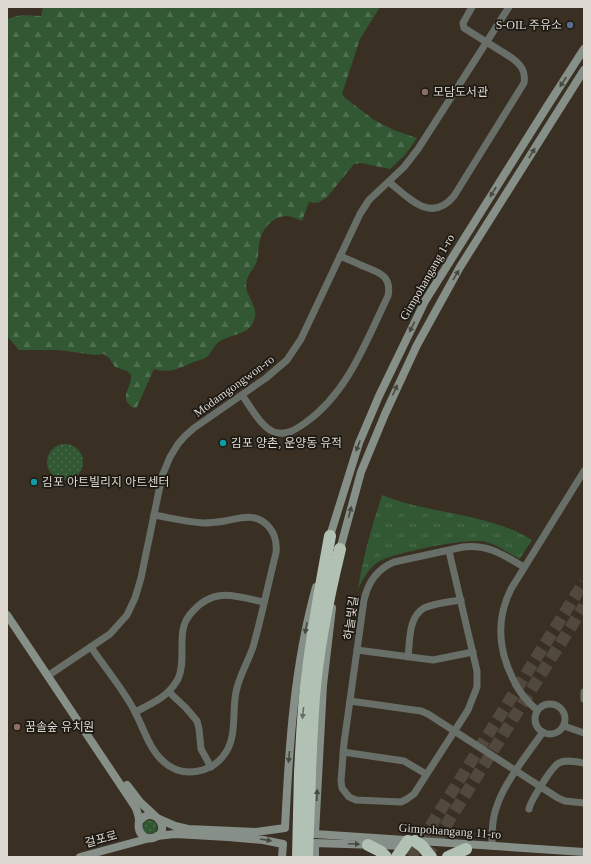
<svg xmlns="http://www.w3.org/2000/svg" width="591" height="864" font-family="'Times New Roman','Noto Sans KR',serif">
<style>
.grass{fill:url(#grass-dots)}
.forest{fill:url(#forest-firs)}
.park{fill:url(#park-tufts)}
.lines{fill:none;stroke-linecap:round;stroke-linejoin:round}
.highway-tunnel{stroke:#52493d;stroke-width:12;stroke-dasharray:12 6;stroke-linecap:butt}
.street{stroke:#686f69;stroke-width:7}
.secondary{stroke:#869088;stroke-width:8}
.highway{stroke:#b1c2b5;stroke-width:12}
.highway-bridge{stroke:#b1c2b5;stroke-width:12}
.oneway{fill:#474942}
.oneway2{fill:#676e64}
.service-dot{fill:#5c6f8a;stroke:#1d1913;stroke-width:1.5}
.education-dot{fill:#8d6e63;stroke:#1d1913;stroke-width:1.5}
.culture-dot{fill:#0f9aa8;stroke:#1d1913;stroke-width:1.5}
.labels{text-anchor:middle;stroke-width:3.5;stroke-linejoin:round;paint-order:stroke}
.poi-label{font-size:12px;fill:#ded9d1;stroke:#1d1913;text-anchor:start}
.street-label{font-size:12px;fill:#ded9d1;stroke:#1d1913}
</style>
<defs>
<pattern id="grass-dots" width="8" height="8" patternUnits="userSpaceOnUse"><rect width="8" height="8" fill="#325733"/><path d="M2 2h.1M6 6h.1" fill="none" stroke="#4f6f50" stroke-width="1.8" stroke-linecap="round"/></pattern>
<pattern id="forest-firs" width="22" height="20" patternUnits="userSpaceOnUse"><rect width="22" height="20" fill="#325733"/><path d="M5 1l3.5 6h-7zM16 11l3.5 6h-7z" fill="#4f6f50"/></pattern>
<pattern id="park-tufts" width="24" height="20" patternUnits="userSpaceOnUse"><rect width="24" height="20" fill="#325733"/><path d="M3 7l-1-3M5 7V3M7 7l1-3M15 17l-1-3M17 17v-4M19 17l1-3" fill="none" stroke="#4f6f50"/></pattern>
</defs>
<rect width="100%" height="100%" fill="#393023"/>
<g class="grass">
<circle cx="65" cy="462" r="18"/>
<circle cx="150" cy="827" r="7"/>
</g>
<path class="forest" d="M43 7H380L360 39 342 94 344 97 374 120 394 130 417 138 405 155 390 169 361 163 354 164 327 197 318 203 309 202 302 221C298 219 293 217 288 216 275 215 263 227 260 240 258 246 259 254 257 261 254 269 246 276 246 286 247 298 259 307 254 320 250 334 233 334 222 340 215 343 213 350 208 356 205 359 199 360 194 362 179 368 171 374 154 369L137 407 134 408C117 399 132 388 131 375L127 371 115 367 109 358 104 354 95 355 58 350H19L7 336V19L21 15 41 16Z"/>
<path class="park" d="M382 495C431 515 487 512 532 540L521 557 519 559C508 553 498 545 486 542 469 537 393 553 378 562 368 569 363 579 358 589 363 557 372 526 382 495Z"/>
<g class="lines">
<g class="highway-tunnel">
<path d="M411 857 584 582"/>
<path d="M426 857 584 606"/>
</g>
<g class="street">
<path d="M389 182C409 198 431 224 454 196L524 83C526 71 521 65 512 58L464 28 463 23 472 7"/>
<path d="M242 395C250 406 261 427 274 432 286 436 295 430 305 423 348 393 366 341 388 296 392 276 379 272 363 266 355 262 347 259 340 256"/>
<path d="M449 551 477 671V687L468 710 414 794 407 799 401 802 356 800 349 797 342 788 341 781 344 743 364 600C368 582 377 569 394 562L463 547C489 544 503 555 524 567"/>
<path d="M91 647C105 668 124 690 135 712 144 729 149 749 164 762 183 779 213 773 226 752 237 735 232 711 236 692 239 676 248 662 253 647 262 616 268 584 276 553 277 543 275 534 269 527 256 512 241 518 225 521 218 522 211 523 204 523 187 522 171 518 154 515"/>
<path d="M357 650 433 660 473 652"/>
<path d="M408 657C410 642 408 617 424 608 435 603 449 602 461 600"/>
<path d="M49 675 110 634 127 615 135 598 141 578 162 476 170 457 178 444 185 436 194 428 266 378 287 360 301 339 360 214 369 200 404 167 418 149 509 7"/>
<path d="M169 692 186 708 197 721 199 729 201 749 211 767"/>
<path d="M584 692V699"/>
<path d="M350 701 421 711 428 714 558 798 565 801 584 803"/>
<circle cx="550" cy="719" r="15"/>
<path d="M537 710C526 701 519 692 513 679 498 649 496 619 511 589L584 471"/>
<path d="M135 712C153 703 168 697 178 679 185 664 180 645 183 630 184 623 188 616 193 611 214 587 236 596 263 602"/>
<path d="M564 726 584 733"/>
<path d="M343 752 404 761 426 774"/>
<path d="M529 809C530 802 552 766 559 763 566 759 577 762 584 763"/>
<path d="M492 846C492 833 492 818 497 806 504 783 529 752 543 732"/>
</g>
<g class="secondary">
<path d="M329 539 359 443 379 396 425 301 548 105 584 49"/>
<path d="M339 553 361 472 385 414 417 345 460 267 584 70"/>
<path d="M332 608 323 685 315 834 584 852"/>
<path d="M7 615 134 805C137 809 138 814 139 819 139 823 138 826 139 829 140 835 147 840 153 838 174 833 154 801 139 822"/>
<path d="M127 785 140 802 155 816"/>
<path d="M159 819 175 826 188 829 256 832 285 828C289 747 294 666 316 587"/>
<path d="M157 836 175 834 228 837 263 840 283 844 282 857"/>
<path d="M80 857 150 838"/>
<path d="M315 857V843L406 846"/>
</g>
<g class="highway">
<path d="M300 772C302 738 303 705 308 671 313 626 322 581 330 536"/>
<path d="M310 773C311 748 312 722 314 697 318 647 328 598 340 549"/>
<path d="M415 841 422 846 431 857"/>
<path d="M368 845 380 851 386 857"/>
<path d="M397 857 408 841"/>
<path d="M448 857 466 849"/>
</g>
<g class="highway-bridge">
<path d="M298 857 300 772"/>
<path d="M307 857 310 773"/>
</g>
</g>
<defs><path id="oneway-solid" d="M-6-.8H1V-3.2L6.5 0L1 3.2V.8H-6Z"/></defs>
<g class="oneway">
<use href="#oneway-solid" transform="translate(563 82) rotate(123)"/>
<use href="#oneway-solid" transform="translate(532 153) rotate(-58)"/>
<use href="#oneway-solid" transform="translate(493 192) rotate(122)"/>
<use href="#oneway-solid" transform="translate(456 275) rotate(-59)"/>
<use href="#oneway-solid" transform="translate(412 327) rotate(117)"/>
<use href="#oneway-solid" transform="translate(395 390) rotate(-66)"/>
<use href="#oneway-solid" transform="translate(358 446) rotate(111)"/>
<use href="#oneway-solid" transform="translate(350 512) rotate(-75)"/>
<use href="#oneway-solid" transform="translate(306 628) rotate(100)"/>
<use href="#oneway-solid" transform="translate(289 757) rotate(95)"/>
<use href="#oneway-solid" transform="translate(317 795) rotate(-87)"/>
<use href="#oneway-solid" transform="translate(266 840) rotate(9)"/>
<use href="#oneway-solid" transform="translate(354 844) rotate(2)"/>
</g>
<use class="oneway2" href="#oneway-solid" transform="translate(303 713) rotate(96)"/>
<circle class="service-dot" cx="570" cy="25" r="4"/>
<g class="education-dot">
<circle cx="425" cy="92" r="4"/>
<circle cx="17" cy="727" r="4"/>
</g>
<g class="culture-dot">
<circle cx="223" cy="443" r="4"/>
<circle cx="34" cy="482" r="4"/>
</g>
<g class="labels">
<g class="poi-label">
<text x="562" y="29" text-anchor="end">S-OIL 주유소</text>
<text x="433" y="96">모담도서관</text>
<text x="231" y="447">김포 양촌, 운양동 유적</text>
<text x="42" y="486">김포 아트빌리지 아트센터</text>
<text x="25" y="731">꿈솔숲 유치원</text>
</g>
<g class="street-label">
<text transform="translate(427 277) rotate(-60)" y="4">Gimpohangang 1-ro</text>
<text transform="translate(234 386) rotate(-36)" y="4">Modamgongwon-ro</text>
<text transform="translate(351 618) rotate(-82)" y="4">하늘빛길</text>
<text transform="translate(450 831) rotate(4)" y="4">Gimpohangang 11-ro</text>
<text transform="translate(101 839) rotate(-15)" y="4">걸포로</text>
</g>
</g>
<rect width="591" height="864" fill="none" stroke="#ded9d1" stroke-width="16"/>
</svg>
